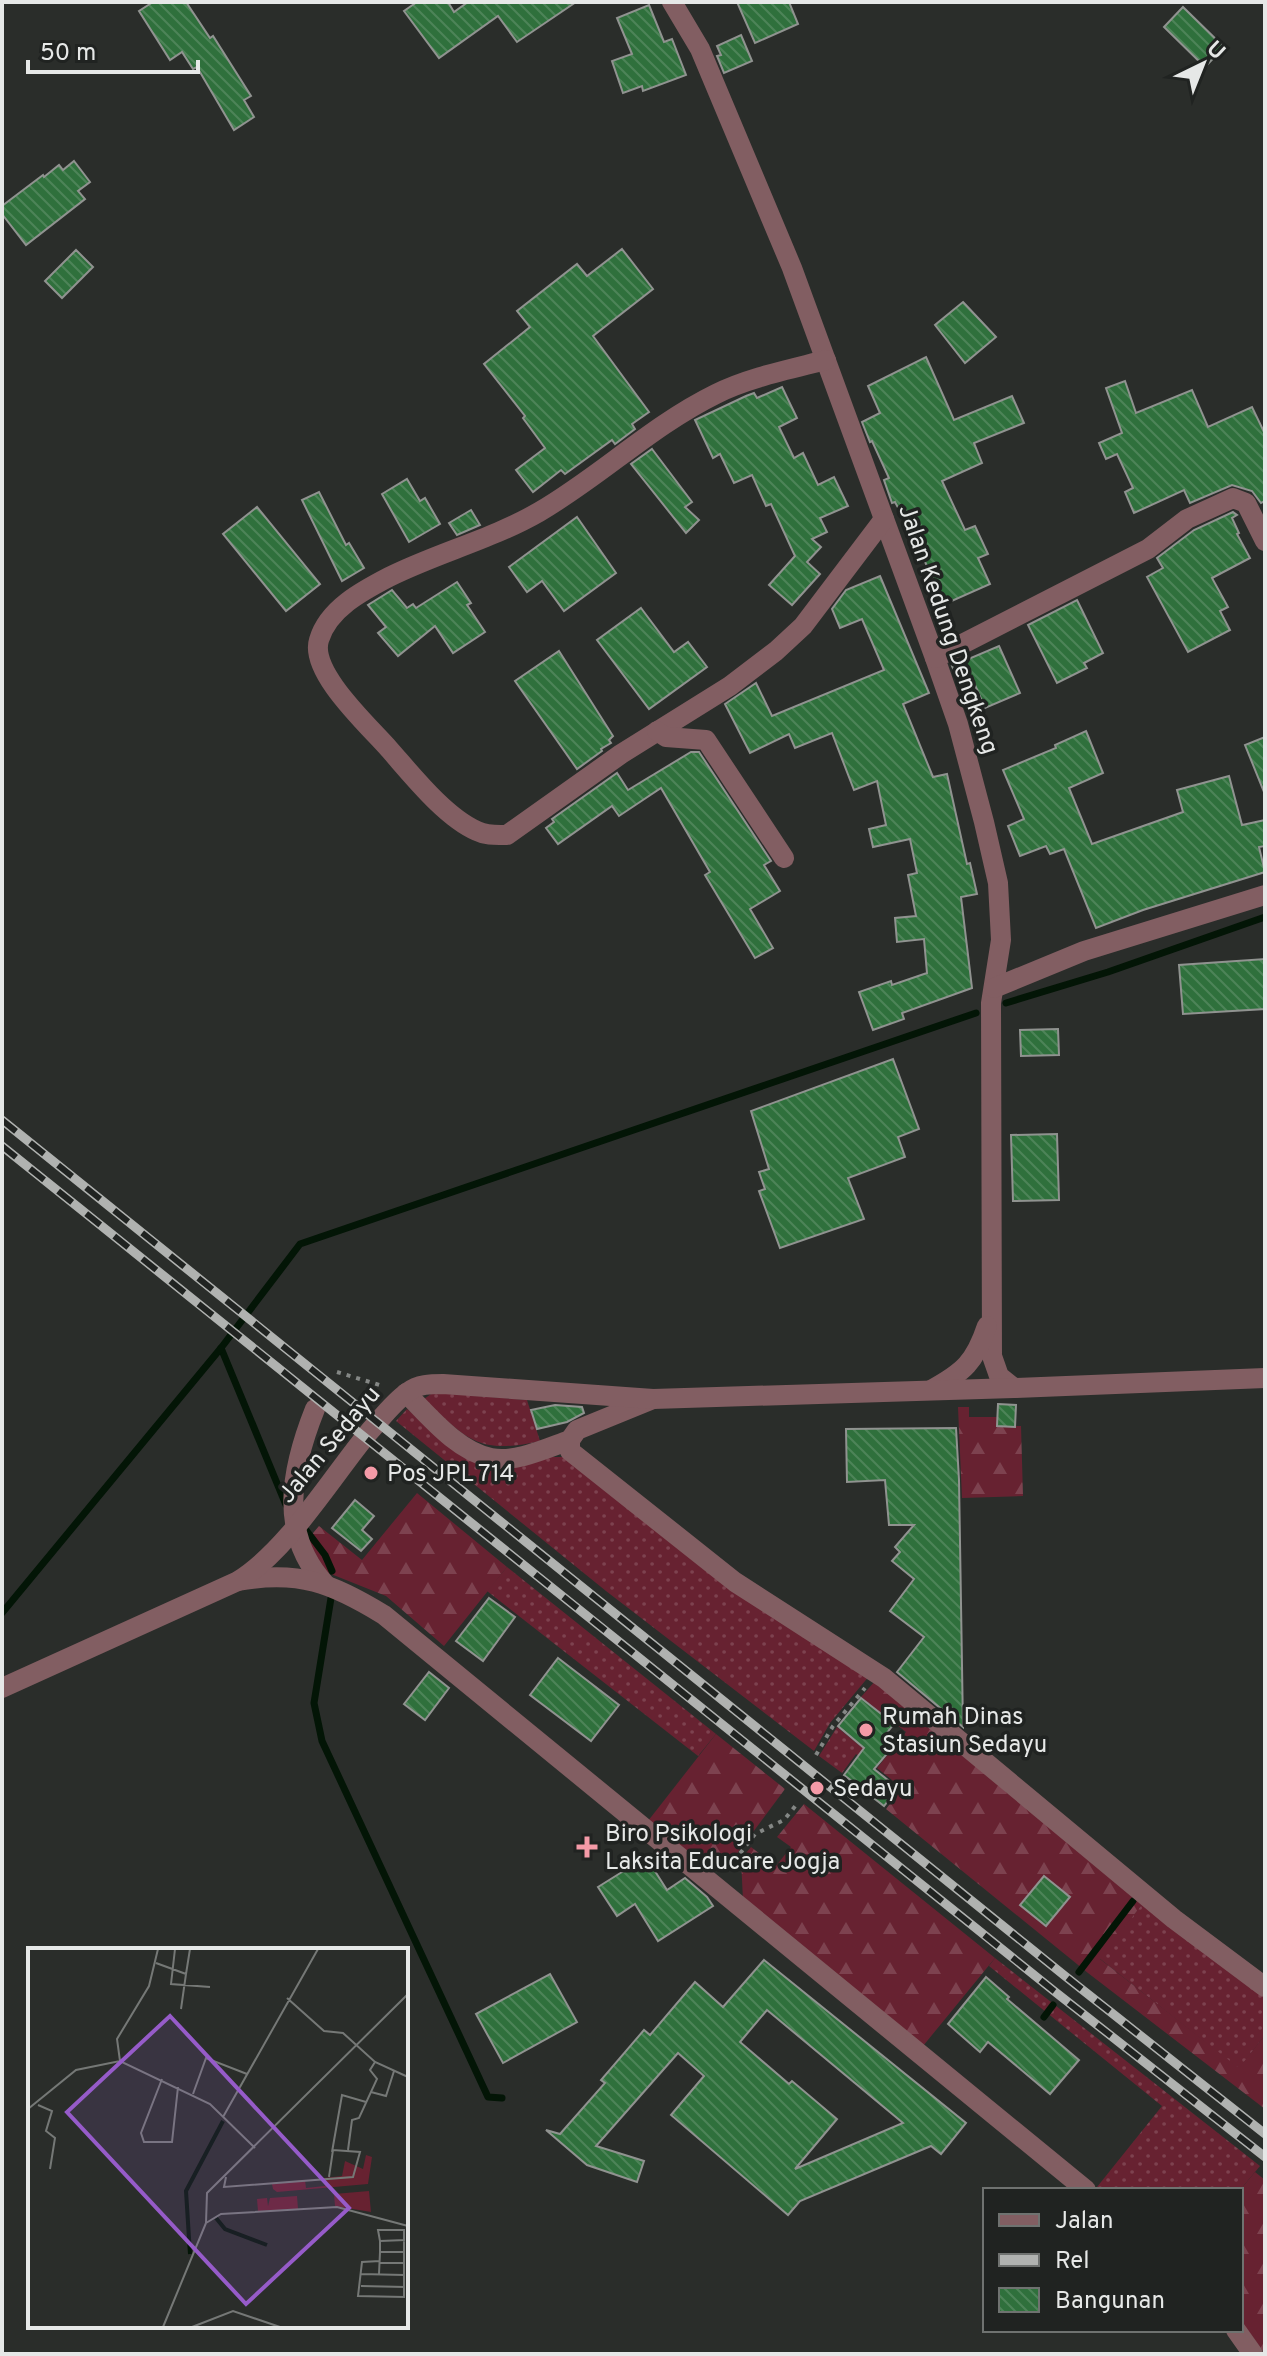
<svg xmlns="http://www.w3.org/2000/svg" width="1267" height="2356" font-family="Overpass,sans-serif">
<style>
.grass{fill:url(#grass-dots)}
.forest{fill:url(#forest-firs)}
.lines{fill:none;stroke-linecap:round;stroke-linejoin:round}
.stream{stroke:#031506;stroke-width:7}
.building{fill:url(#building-back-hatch);stroke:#909390;stroke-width:2;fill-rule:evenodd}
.path{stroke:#848785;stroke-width:4;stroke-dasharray:4 6;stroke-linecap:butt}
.minor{stroke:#825e62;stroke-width:20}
.tertiary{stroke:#825e62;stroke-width:20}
.rail-casing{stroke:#b0b2b0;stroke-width:9}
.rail{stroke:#202321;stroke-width:6;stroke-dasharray:18;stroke-linecap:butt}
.poi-dot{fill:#f49aa7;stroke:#202321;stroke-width:3}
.labels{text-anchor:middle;stroke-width:7;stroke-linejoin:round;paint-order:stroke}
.street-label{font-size:24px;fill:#e6e8e7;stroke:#202321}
.poi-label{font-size:24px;fill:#e6e8e7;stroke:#202321;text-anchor:start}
.inset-river{fill:none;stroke:#031506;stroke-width:4}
.inset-road{fill:none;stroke:#757876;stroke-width:2}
.view{fill:#965bc9;fill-opacity:0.15;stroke:#965bc9;stroke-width:4}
.inset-edge{fill:none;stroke:#e6e8e7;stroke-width:4}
</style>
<defs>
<pattern id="grass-dots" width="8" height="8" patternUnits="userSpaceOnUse" patternTransform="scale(2)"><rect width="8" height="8" fill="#672231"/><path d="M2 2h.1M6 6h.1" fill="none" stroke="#7d424f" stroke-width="1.8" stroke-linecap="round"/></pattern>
<pattern id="forest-firs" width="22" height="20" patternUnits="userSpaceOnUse" patternTransform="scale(2)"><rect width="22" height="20" fill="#672231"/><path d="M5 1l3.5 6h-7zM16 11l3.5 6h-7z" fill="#7d424f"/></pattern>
<pattern id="building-back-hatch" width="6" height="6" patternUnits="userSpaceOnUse" patternTransform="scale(2)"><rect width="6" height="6" fill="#2f703c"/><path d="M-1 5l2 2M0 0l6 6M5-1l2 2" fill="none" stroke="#4d8458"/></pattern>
</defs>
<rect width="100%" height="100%" fill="#2a2d2a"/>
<g class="grass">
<path d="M442 1393 527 1400 540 1441C479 1455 467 1440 424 1399L431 1394Z"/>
<path d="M407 1409 466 1457H567L870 1675 830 1723 814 1751 606 1591 396 1421Z"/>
<path d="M507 1567 716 1734 698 1756 487 1591Z"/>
<path d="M837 1727 880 1762 875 1769 856 1754 842 1773 819 1756Z"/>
<path d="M1143 1903 1265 1998V2035L1239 2069 1099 1958Z"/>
<path d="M995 1958 1260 2166 1240 2190H1100L1097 2187 1162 2106 989 1966Z"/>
</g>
<g class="forest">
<path d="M958 1407H969V1417H998V1426H1021L1023 1496 962 1498Z"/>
<path d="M417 1493 507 1567 444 1646 386 1596 326 1572 319 1563 308 1539 319 1526 362 1560Z"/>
<path d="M876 1680 1143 1903 1100 1959 1239 2068 1265 2035V2109L1088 1973 886 1809 902 1788 877 1768 906 1732 861 1697Z"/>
<path d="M716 1734 785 1789 736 1855 698 1864 648 1821Z"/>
<path d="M804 1804 995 1958 923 2046 743 1900 741 1859 751 1847 776 1866 791 1847 777 1837Z"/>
<path d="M1255 2172 1265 2180V2354L1241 2321 1240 2190Z"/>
</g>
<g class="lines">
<g class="stream">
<path d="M1006 1003 1108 972 1265 917"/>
<path d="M221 1348 286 1505"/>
<path d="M306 1530 325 1555 332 1571"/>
<path d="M331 1598 314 1703 322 1741 488 2097 502 2098"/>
<path d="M2 1613 221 1348 300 1244 976 1013"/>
<path d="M1079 1972 1133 1901"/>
<path d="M1044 2017 1053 2005"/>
</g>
</g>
<g class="building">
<path d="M153 2H186L210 38 213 36 251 96 244 100 254 117 234 130 197 67 193 69 182 52 170 60 139 11Z"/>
<path d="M417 2H448L454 12 468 2H576L517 42 498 16 439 58 404 11Z"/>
<path d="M737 2H789L798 24 755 43Z"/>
<path d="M649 5 664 42 672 39 686 75 643 91 642 86 623 93 612 61 632 54 617 18Z"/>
<path d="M1183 7 1224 47 1205 67 1164 27Z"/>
<path d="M741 35 752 61 724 73 717 56 721 55 717 46Z"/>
<path d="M74 161 90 182 78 191 85 199 26 245 2 214V206L43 175 44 177 59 165 63 170Z"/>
<path d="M622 249 653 289 593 336 649 412 632 424 635 429 615 444 612 440 565 474 561 470 533 492 516 470 545 448 523 418 525 416 484 364 530 327 517 311 577 264 587 276Z"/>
<path d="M76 250 93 267 62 298 45 281Z"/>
<path d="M963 302 996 337 965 363 935 325Z"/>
<path d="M926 357 954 420 1012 396 1024 423 974 443 982 463 942 481 965 530 975 526 988 554 978 558 990 584 945 604 908 526 895 502 892 503 884 480 889 478 872 441 870 442 862 422 880 413 868 386Z"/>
<path d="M1125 381 1136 413 1192 390 1208 427 1252 407 1265 434V501L1261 503 1252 491 1232 485 1190 503 1184 490 1134 513 1125 492 1133 488 1117 454 1106 459 1099 443 1122 433 1106 388Z"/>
<path d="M782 387 797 418 779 427 794 458 803 453 818 485 834 477 848 506 820 518 827 532 812 539 821 547 807 562 820 574 792 605 769 585 795 556 771 504 766 506 752 475 734 483 720 454 713 458 695 420 746 396 754 393 757 398Z"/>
<path d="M652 449 692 502 685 507 699 520 686 533 631 464Z"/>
<path d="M407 479 420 501 425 498 440 524 409 542 382 494Z"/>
<path d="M319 492 346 545 349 543 364 568 342 581 302 500Z"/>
<path d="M257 507 320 584 286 611 223 534Z"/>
<path d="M471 510 480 525 457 535 449 523Z"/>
<path d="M1233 512 1237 515 1232 518 1239 533 1237 534 1250 558 1212 578 1228 607 1220 611 1230 630 1188 652 1147 577 1163 568 1157 558 1194 530Z"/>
<path d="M577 517 616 573 564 611 542 581 527 592 509 567Z"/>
<path d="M880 576 929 693 903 704 933 777 947 774 967 864 970 863 977 894 961 897 972 988 902 1013 904 1019 873 1030 859 992 891 981 892 985 927 973 924 939 897 942 895 918 916 916 908 875 917 873 910 839 873 847 869 829 886 825 877 781 854 790 832 733 795 748 789 734 750 753 725 704 756 683 772 716 884 670 862 619 840 628 832 609 846 590Z"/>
<path d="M457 582 471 603 467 605 485 632 453 653 435 626 398 656 378 633 386 627 368 605 392 590 407 608 413 604 416 608Z"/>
<path d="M1077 600 1103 653 1084 663 1087 668 1057 683 1028 625Z"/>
<path d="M641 608 674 652 688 642 707 667 649 709 597 640Z"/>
<path d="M999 646 1020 693 985 708 975 685 963 690 952 666Z"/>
<path d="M559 651 613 736 609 740 611 743 601 749 602 751 577 769 515 681Z"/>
<path d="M1086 731 1103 773 1069 788 1092 844 1183 812 1177 790 1229 776 1242 825 1265 820V846L1259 847 1265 872 1143 910 1096 928 1064 849 1050 854 1046 846 1020 856 1008 826 1024 819 1003 770 1056 748 1055 745Z"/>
<path d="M1265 737V792H1264L1245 745Z"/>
<path d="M691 752H699L771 861 764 865 780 891 750 909 773 948 755 958 705 875 710 872 661 788 619 816 612 806 558 844 546 828 554 822 552 819 617 773 628 790Z"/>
<path d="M1265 959V1009L1183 1014 1179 965Z"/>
<path d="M1058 1029 1059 1055 1021 1056 1020 1030Z"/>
<path d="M893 1059 919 1129 898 1137 905 1157 848 1178 864 1219 780 1248 759 1191 765 1189 759 1172 769 1169 751 1111Z"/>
<path d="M1057 1134 1059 1200 1013 1201 1011 1135Z"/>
<path d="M998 1404 1016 1405 1015 1427 997 1426Z"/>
<path d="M555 1405 582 1407 584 1413 567 1422 537 1429 531 1410Z"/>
<path d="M956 1428 959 1480 963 1727 897 1672 924 1637 890 1611 914 1579 892 1561 900 1552 895 1547 914 1525H889L885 1480 847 1482 846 1429Z"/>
<path d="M355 1500 374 1516 362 1530 372 1539 361 1551 332 1528Z"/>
<path d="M489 1598 515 1617 483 1661 456 1641Z"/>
<path d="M558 1658 619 1705 591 1741 530 1695Z"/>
<path d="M429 1672 449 1688 425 1720 404 1704Z"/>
<path d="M861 1698 894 1724 886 1734 897 1742 874 1769 898 1788 884 1806 844 1775 864 1748 838 1726Z"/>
<path d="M646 1857 667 1890 685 1878 707 1897 713 1906 658 1941 635 1904 617 1916 598 1887Z"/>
<path d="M1044 1876 1070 1897 1046 1926 1020 1905Z"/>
<path d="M764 1960 966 2123 941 2154 931 2146 800 2201 788 2215 671 2115 704 2076 678 2053 596 2146 644 2161 637 2182 587 2165 546 2130 560 2134 605 2083 601 2080 644 2030 650 2035 695 1982 723 2007ZM767 2010 903 2123 795 2169 837 2119 792 2081 789 2084 740 2042Z"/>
<path d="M550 1974 577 2022 503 2063 476 2014Z"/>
<path d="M986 1977 1009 1997 1007 1999 1079 2060 1050 2094 988 2042 980 2052 948 2024Z"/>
</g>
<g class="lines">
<g class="path">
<path d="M337 1372 383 1386"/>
<path d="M816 1755 833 1726 865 1688"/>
<path d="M728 1869 755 1834 784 1820 797 1804"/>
</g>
<g class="minor">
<path d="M672 2 700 49 792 268 935 658 958 724 984 822 998 883 1001 940 991 1003 992 1356 999 1376 1014 1388"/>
<path d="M826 360C791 369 747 378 716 394 651 426 601 476 539 512 492 539 437 553 389 577 362 591 328 609 319 640 309 672 369 726 389 749 412 775 445 817 477 831 487 836 496 835 507 835L621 754 730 686 776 651 803 626 884 519"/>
<path d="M935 658 1148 549 1187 519 1233 498 1246 503 1265 541"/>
<path d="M657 731 666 737 706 740 784 858"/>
<path d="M994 988 1084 951 1265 895"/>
<path d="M931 1390C964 1372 975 1362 987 1326"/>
<path d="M406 1393C429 1416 457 1451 491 1458 516 1463 547 1448 570 1440"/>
<path d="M653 1399 577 1430 570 1440V1451L735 1582 884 1678 1174 1919 1265 1987"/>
<path d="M315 1409C291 1469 278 1533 325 1584"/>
<path d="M238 1581C299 1570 332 1583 384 1615L1086 2190"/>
<path d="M1236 2330 1253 2354"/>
</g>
<path class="tertiary" d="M2 1688 238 1581C288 1550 331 1478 369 1432 381 1419 393 1402 408 1392 418 1384 431 1384 443 1384L653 1399 1014 1388 1265 1378"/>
<g class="rail-casing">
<g id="rail">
<path d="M2 1120 1065 1976 1265 2134"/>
<path d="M2 1146 1054 1991 1265 2157"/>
</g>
</g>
<use href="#rail" class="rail"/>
</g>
<g class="poi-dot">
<circle cx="371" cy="1473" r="8"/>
<circle cx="866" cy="1730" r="8"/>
<circle cx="817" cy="1788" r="8"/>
<path d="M583 1835h8v8h8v8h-8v8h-8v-8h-8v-8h8z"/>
</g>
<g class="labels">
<g class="street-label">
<text transform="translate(949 629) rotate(71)" y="8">Jalan Kedung Dengkeng</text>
<text transform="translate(329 1444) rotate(-50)" y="8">Jalan Sedayu</text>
</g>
<g class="poi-label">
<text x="387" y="1481">Pos JPL 714</text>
<text x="882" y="1724">Rumah Dinas<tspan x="882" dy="28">Stasiun Sedayu</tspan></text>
<text x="833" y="1796">Sedayu</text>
<text x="605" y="1841">Biro Psikologi<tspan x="605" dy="28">Laksita Educare Jogja</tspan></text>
</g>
</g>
<g transform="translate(28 1948)">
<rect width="380" height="380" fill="#2a2d2a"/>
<path d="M338 207 344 209 340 236 249 244 245 241 244 236 277 232 278 240 297 238 296 230 314 228 317 213 335 221ZM341 243 343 264 307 258 306 246ZM269 248 270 261 230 263 229 251 239 250 240 258 242 250Z" fill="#672231"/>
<path class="inset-river" d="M188 270 197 281 239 297M162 306 158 243 195 173"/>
<path class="inset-road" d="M147 1 143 36 182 39M128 15 158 26 153 61M158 26 162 1M259 50 296 83 315 85 347 114 380 129M92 113 89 91 121 38 130 1M134 131 113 185 116 194H144L150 139M343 144 358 148 366 123M165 146 178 110 219 126M10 157 24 163 18 183 27 190 22 221M0 161 48 122 92 113 182 156 227 200M195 169 290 1M320 202 324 172 331 170 349 131 342 122 347 114M304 204 314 147 338 154M198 229 196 239 325 229 332 204 305 202 301 229M178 275 193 266 309 259 380 278M352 293 377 292M352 304H377M352 315H377M333 326 376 327M351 326 352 304V293L350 282H376V349L330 348 334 314 352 313M333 338 377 339M135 379 178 275 179 245 380 46M164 379 205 363 252 379"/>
<path class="view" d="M142 68 321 260 218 356 39 164Z"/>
<rect width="380" height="380" class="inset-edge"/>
</g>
<rect width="1267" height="2356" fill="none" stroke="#e6e8e7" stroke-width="8"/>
<rect x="983" y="2188" width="260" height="144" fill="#202321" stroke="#6f7270" stroke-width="2"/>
<rect x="999" y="2214" width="40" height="12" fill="#825e62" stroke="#6f7270" stroke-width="2"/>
<text x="1055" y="2228" font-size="24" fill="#e6e8e7">Jalan</text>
<rect x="999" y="2254" width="40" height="12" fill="#b0b2b0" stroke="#6f7270" stroke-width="2"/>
<text x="1055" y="2268" font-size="24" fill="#e6e8e7">Rel</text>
<rect x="999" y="2288" width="40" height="24" fill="url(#building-back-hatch)" stroke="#6f7270" stroke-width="2"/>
<text x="1055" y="2308" font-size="24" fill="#e6e8e7">Bangunan</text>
<g transform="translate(1203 64) rotate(43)" stroke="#202321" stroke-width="6" paint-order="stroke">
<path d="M0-6L14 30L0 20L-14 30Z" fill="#e6e8e7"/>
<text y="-12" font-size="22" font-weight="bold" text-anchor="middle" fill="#e6e8e7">U</text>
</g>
<path d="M28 60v12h170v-12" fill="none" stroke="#e6e8e7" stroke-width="4"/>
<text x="40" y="60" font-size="24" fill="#e6e8e7" stroke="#202321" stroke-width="6" paint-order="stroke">50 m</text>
</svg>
